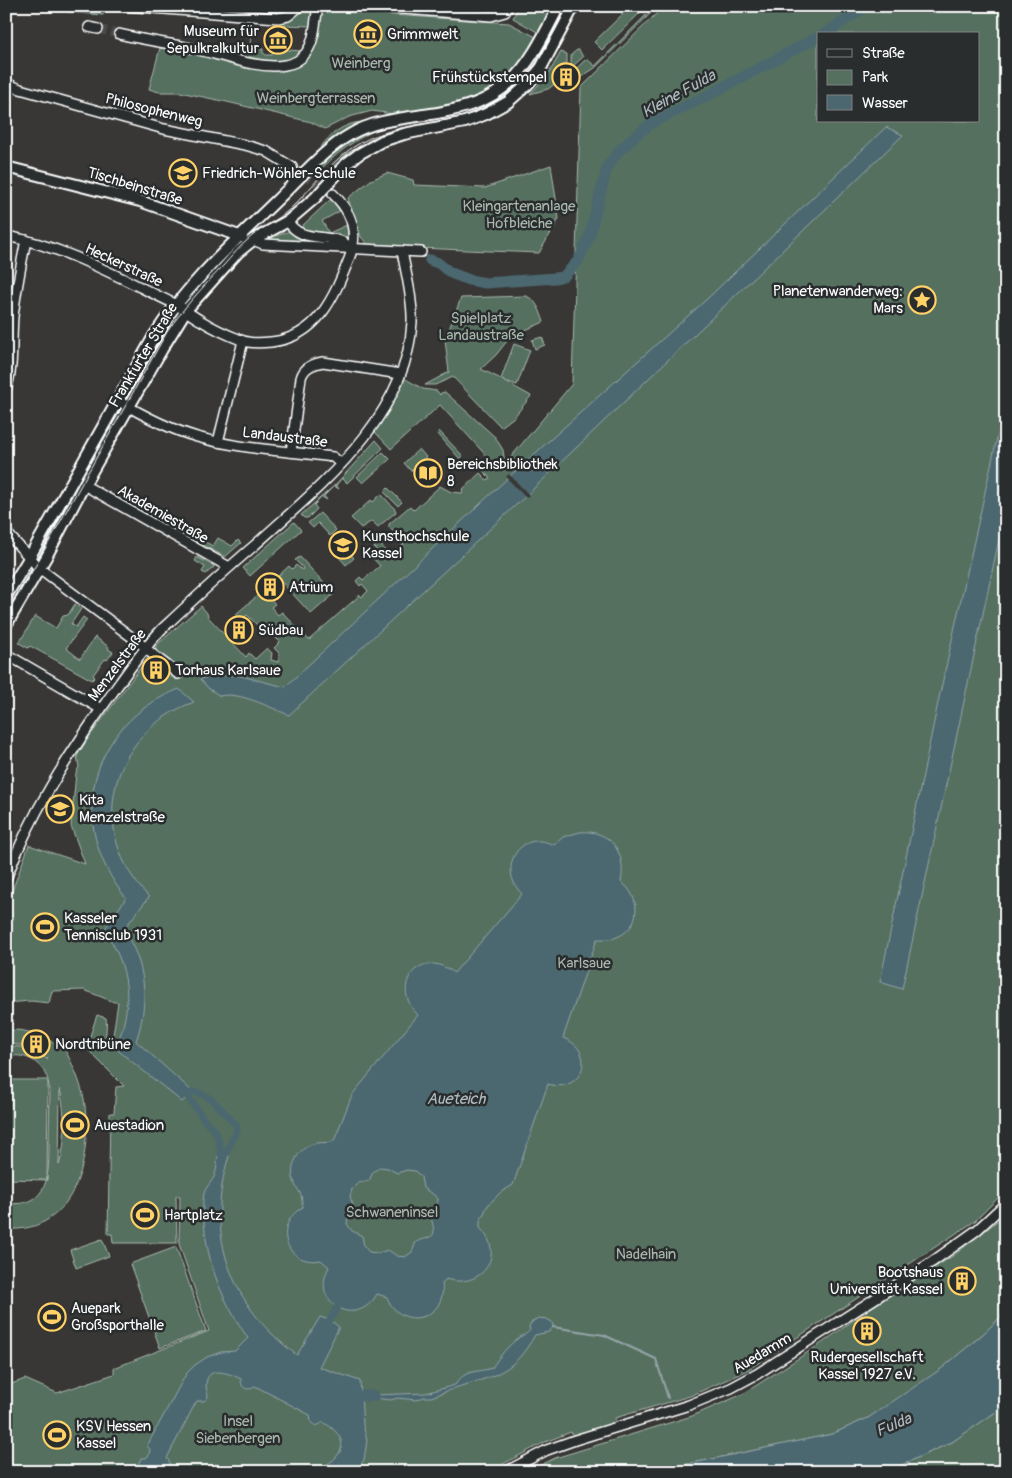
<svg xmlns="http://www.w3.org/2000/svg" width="1012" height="1478" font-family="Pangolin,sans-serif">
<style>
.green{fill:#55705e;stroke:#aab8ae;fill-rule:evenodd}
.water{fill:#4c6770;stroke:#94a4a9;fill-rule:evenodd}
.pier{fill:#383736}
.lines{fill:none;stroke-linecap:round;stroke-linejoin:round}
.stream{stroke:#94a4a9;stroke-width:2}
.canal{stroke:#4c6770;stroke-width:7}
.river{stroke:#4c6770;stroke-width:11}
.minor-tunnel{stroke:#4c4b4a;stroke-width:9;stroke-dasharray:9 4.5;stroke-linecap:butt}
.minor-casing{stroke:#fff;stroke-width:12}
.major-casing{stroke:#fff;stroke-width:14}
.minor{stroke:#2a2d2e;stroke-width:9}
.major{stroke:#2a2d2e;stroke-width:10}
.tram{stroke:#fff;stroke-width:1}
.labels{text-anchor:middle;stroke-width:5;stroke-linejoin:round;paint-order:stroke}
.poi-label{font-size:15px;fill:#fff;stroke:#2a2d2e;text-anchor:start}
.park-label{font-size:15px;fill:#aab8ae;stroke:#2a2d2e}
.street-label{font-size:15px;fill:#fff;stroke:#2a2d2e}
.water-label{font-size:16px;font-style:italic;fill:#aebbbf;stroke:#2a2d2e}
</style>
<rect width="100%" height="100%" fill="#383736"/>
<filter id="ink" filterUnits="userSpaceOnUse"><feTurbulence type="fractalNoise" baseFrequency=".02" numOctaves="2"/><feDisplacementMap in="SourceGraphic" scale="10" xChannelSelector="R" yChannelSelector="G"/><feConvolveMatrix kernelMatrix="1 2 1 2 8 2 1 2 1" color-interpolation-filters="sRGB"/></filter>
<g filter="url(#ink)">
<g class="green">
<path d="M57 6H102L105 7 103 15 68 12Z"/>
<path d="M519 6 539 9 545 6H553L539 33 513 18Z"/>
<path d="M631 6H647L602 50 594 42Z"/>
<path d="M655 6H658L595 68 578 79 575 70 585 60H588L595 66Z"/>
<path d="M664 6H1006V1190L975 1221 746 1371 690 1396 615 1418 616 1424 574 1438 571 1432 545 1442 488 1472H10L6 1464V1386L25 1379 57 1393 114 1374V1368L209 1331 179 1244 180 1196H176L177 1243H113L112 1234H108L110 1113H114L116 1087 124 1086 86 1048 97 1015 106 1018C108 1028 102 1041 111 1049L118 1002H114L84 990 52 991 49 1003 31 1001 6 1003V907L29 845 85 864 71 826 76 773 79 767 77 756 89 737 158 644 201 606 207 613 208 617 246 657 249 653 255 659 267 648 272 653 271 660 278 662 280 654 274 648 280 642 264 626 260 628 247 615 241 620 236 614 263 591 275 604 271 607 278 615 282 612 309 640 360 595 362 597 368 591 362 584 360 586 356 581 360 577 363 580 380 566 370 555 376 550 374 547 379 543 390 555 404 544 389 527V524L410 506 414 510 440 486 451 492 462 493 463 492 462 490 480 473 487 480 490 478 483 471 492 462 440 405 391 449 375 432 384 416 402 377 423 389 437 391 440 395 441 393 445 392 495 437 503 450 505 464 572 384 581 88ZM818 34H978V121H818Z"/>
<path d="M307 9 313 10 310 26 285 25V22Z"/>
<path d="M321 10 509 23 538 38 517 70 497 86 481 95 456 104 405 113 393 114 372 111 349 117 325 129 311 122 227 102 180 92H159L149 89 160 48C194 51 267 79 297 66Z"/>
<path d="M252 24 251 48 263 49V53L266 55H272L274 49 303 51C287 68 270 61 249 57Z"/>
<path d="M577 50H579L583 57 573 66 571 63V55Z"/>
<path d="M561 52 567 54V64C556 67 554 73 556 83L548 89 530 94 549 73Z"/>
<path d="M362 122 337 135 320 148C330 134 344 123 362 122Z"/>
<path d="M374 128 375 130C351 142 336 154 317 173L314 171 347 141Z"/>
<path d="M374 138 375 139 347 157 324 179 322 177 346 154Z"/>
<path d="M551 165 559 219 539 253 369 246 361 237 348 198 371 180 387 173 413 180 414 185 485 188Z"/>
<path d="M331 199 340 211 322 221 329 233 347 225 348 237 305 229 301 227Z"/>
<path d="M290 231 306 238 335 245 268 239Z"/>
<path d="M526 296C537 300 540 311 544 322L523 331 507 341 496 355 481 369 501 379 514 344 530 350 517 385 502 380 531 396 514 417 501 427 453 377 435 385H425L449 372 445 340 461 298Z"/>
<path d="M542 337 545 345 535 349 532 340Z"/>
<path d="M439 431 463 456 460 459 437 433Z"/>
<path d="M376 440 383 448 347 483 342 478 336 485 339 489 334 486 324 496 327 500 322 497 314 505 317 509 308 518H304L301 515 335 485Z"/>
<path d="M419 449 426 457 411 471 404 463Z"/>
<path d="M383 452 390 459 363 483 357 477Z"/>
<path d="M388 488 402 502 398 506 384 492Z"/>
<path d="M381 494 395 509 396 512 378 527 372 521 361 528 351 518 371 500 373 502Z"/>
<path d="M320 513 336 530 330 536 318 523 313 528 308 523Z"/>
<path d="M294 522 301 530 250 576 243 568Z"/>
<path d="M218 538 232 546 238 540 241 543 225 557 201 544 203 541 213 546Z"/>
<path d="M346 549 354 558 346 565 338 556Z"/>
<path d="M197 557 214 566V567L206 574 202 572 205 567 195 561Z"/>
<path d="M300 557 334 594 311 614 277 577 289 566 292 569 296 565 302 570 303 568 295 560Z"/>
<path d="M75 604 81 609 71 624 76 627 83 617 87 620 66 648 80 659 95 637 109 647 108 649 113 652 107 660 105 659 93 675 95 677 92 680 30 646 28 648 19 643 35 616 56 628 63 616 68 615Z"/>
<path d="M16 1030C32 1031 47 1037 60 1048L63 1046C72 1063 80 1080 84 1099 93 1154 77 1234 6 1229V1203C50 1209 49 1173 49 1142 49 1125 50 1108 50 1091L48 1081 47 1180 6 1179V1080H48C42 1062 25 1052 6 1057V1047C21 1045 35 1049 47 1059L48 1058C37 1047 21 1043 6 1045V1031ZM60 1089C65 1113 67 1141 59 1165Z"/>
<path d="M1006 1214V1312L983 1334 941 1369 912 1390 868 1418 832 1434 650 1472H527L555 1458 692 1416 743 1394 822 1343 869 1309 954 1255Z"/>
<path d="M102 1239 109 1256 76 1268 70 1250Z"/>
<path d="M176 1247 206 1331 160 1348 130 1264Z"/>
<path d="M1006 1405V1472H886L952 1442Z"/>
</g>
<g class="water">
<path d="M886 127 903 135 529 493 289 715C271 708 239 691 220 696L208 688 200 679 213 676 237 675 285 687 511 475 708 298Z"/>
<path d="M1006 398V507L902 989 880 982 939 698Z"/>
<path d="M179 689 194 702C109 733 85 832 149 897L123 930C147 963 149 1004 136 1041L193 1092 182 1102 115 1048C134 1008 130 966 104 930L126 898C65 824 88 725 179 689Z"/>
<path d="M580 832C611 829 627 854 621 882 641 896 642 927 617 937 610 940 604 939 597 939L563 1038C598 1050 583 1095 548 1084L513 1185 501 1192 488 1205 480 1221V1228C507 1255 481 1290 446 1279L442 1283C448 1320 400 1332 387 1297L377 1294C357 1330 309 1304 329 1267L321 1260C285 1267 272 1224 303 1207 302 1204 302 1199 301 1195 299 1190 295 1187 294 1181 289 1167 297 1151 310 1145 318 1141 326 1144 334 1141L352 1095 418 1015C388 985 421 946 454 973L522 894C496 868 520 828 554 845L563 837ZM380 1167 388 1168 397 1173 407 1170 415 1171 421 1177 423 1188C442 1201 441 1195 431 1216 435 1238 438 1234 416 1242L412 1252 405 1257 397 1256 388 1250 378 1253 369 1252 364 1246 362 1236 352 1231 347 1224 348 1216 354 1207 350 1197 352 1189 358 1183 369 1181 373 1172Z"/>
<path d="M218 1155 229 1156C204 1234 231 1307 297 1355L320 1317 330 1320 339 1327 319 1367 360 1381 363 1425 367 1440 364 1460 360 1466 355 1468 353 1472H324L325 1466C328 1463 334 1461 337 1456 349 1441 335 1429 323 1422 319 1426 314 1427 311 1422L310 1415 255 1386 249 1389C243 1389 241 1385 241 1379 231 1374 206 1363 206 1386 206 1390 208 1392 208 1397L204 1401H197L195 1404 167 1458 170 1463 168 1469 163 1472H135L141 1458H146L149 1455 150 1449 147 1446 186 1374 195 1365 207 1357 221 1352 235 1351 248 1338C223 1302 207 1265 204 1221 203 1213 202 1202 204 1194 205 1188 211 1183 214 1177 217 1171 217 1162 218 1155Z"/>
<path d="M1006 1312V1405L952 1442 886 1472H650L832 1434 868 1418 941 1369 983 1334Z"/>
<path d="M538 1318 547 1319 552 1322 553 1327 549 1332 535 1335C514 1371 499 1375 461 1386 451 1389 441 1394 431 1397H424L416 1400 398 1398 390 1400 374 1398V1395L426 1393 455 1385C465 1369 476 1373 492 1368 498 1358 509 1344 520 1337 525 1334 526 1335 530 1330L529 1326 533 1321Z"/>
</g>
<path class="pier" d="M509 474 529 495 526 498 506 477Z"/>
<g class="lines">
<g class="stream">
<path d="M553 1327 604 1335 656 1359 668 1398"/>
<path d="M907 1462 911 1472"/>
</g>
<g class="canal">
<path d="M193 1092C211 1093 224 1113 236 1125L237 1130 225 1155"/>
<path d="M188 1097 205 1121 214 1130 218 1138 221 1155"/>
<path d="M330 1320 337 1307"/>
</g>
<g class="river">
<path d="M824 34 867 6"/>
<path d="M430 260 438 263 451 273 469 280 486 283 556 278 564 276 578 261 589 238 607 167 619 151 634 137 653 122 705 97 818 37"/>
<path d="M361 1396H374"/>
</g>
<g class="minor-tunnel">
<path d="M98 29 119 34"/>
<path d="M292 167 333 194"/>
</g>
<g class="minor-casing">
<g id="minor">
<path d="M126 6 278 18 288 16 300 6"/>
<path d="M367 6 491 16 505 12 508 6"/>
<path d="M89 27 98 29"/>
<path d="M119 34C143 40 167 43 191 48 219 54 257 70 285 65 293 64 300 60 305 54 315 43 315 21 318 6"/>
<path d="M6 83 20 89 164 129 245 145 266 151 292 167"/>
<path d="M6 100 11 85"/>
<path d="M288 221C299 242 324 234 343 242 346 244 350 247 353 249"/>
<path d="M6 236C64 246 122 279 175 304 184 309 191 315 200 320 213 328 228 335 241 340 250 344 262 343 271 342 318 337 334 297 349 259 359 234 352 212 333 194"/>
<path d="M253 240 263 244 421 252"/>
<path d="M6 390C14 366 11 342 13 317 16 291 21 265 26 240"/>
<path d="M117 400C142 415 169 429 197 437 240 449 288 451 333 457L341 464"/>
<path d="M218 442 243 341"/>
<path d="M291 452 301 378C304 367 313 364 323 362L400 374"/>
<path d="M84 485 229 567"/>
<path d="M6 532 39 568 145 647 151 653 178 674"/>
<path d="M6 654 101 709"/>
<path d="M6 879C30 815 67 757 106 702 124 677 141 651 162 629 193 600 223 572 255 545 320 486 407 418 412 322 413 299 406 274 402 251"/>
<path d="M505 1472 547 1450 575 1440 689 1405 731 1388 757 1374 932 1262 977 1230 1006 1203"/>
</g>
</g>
<g class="major-casing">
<g id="major">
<path d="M6 167 140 201 242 237"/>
<path d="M6 596 29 558 154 336C187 284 234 242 278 199 301 177 323 150 351 134 373 121 399 119 424 115 507 104 523 77 559 6"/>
<path d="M6 625 46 557 84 485 162 349 186 310 238 252 253 240 288 221 315 198 346 164 359 154 382 141 404 134 465 122 486 114 508 102 527 85 541 68 574 6"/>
</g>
</g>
<use href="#minor" class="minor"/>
<use href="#major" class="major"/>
<path class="tram" d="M6 615 36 565 167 332C183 308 203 287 223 266 232 256 241 245 252 236 264 226 278 220 289 210 313 188 331 159 360 143 387 128 418 125 447 120 518 107 538 64 568 6"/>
</g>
</g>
<defs>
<g id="museum-ring" transform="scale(1.4375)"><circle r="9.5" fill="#2a2d2e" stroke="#ffd166" stroke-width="1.5"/><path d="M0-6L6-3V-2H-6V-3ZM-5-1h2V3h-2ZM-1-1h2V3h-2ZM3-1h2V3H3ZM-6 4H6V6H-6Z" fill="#ffd166"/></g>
<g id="building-ring" transform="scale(1.4375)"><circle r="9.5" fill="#2a2d2e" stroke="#ffd166" stroke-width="1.5"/><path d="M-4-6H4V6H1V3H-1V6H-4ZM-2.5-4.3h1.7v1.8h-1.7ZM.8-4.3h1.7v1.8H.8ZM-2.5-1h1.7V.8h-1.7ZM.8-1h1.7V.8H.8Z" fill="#ffd166"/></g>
<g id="school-ring" transform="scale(1.4375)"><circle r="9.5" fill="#2a2d2e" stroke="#ffd166" stroke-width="1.5"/><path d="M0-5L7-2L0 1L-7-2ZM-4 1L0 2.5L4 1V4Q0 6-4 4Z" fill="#ffd166"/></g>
<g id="sight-ring" transform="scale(1.4375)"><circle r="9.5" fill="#2a2d2e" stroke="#ffd166" stroke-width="1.5"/><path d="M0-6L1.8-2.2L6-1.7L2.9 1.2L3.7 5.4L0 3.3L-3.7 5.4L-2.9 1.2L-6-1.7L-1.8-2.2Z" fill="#ffd166"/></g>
<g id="library-ring" transform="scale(1.4375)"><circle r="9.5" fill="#2a2d2e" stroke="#ffd166" stroke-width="1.5"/><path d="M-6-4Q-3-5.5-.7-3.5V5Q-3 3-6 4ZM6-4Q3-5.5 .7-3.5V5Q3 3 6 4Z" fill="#ffd166"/></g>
<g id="university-ring" transform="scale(1.4375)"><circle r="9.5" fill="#2a2d2e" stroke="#ffd166" stroke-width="1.5"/><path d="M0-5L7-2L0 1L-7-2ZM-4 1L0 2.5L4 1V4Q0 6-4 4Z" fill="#ffd166"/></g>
<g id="stadium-ring" transform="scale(1.4375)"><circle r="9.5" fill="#2a2d2e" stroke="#ffd166" stroke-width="1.5"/><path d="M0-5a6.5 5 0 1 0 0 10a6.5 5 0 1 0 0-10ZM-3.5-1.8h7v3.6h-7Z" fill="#ffd166"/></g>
</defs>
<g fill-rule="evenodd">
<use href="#museum-ring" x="368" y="34"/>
<use href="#museum-ring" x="278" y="40"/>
<use href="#building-ring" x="566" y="77"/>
<use href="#school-ring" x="183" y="173"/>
<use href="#sight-ring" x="922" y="300"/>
<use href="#library-ring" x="428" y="473"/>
<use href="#university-ring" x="343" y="545"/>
<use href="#building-ring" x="270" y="587"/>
<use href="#building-ring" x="239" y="630"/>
<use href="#building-ring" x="156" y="670"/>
<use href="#school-ring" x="60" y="809"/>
<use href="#stadium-ring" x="45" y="927"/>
<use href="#building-ring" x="36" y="1044"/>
<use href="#stadium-ring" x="75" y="1125"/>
<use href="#stadium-ring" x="145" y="1215"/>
<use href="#building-ring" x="962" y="1281"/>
<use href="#stadium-ring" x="52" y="1317"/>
<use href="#building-ring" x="867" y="1331"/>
<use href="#stadium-ring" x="57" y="1435"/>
</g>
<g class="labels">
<g class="poi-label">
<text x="259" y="36" text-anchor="end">Museum für<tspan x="259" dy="17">Sepulkralkultur</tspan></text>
<text x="387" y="39">Grimmwelt</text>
<text x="547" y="82" text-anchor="end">Frühstückstempel</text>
<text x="202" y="178">Friedrich-Wöhler-Schule</text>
<text x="903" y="296" text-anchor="end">Planetenwanderweg:<tspan x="903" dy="17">Mars</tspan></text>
<text x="447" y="469">Bereichsbibliothek<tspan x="447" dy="17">8</tspan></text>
<text x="362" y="541">Kunsthochschule<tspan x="362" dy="17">Kassel</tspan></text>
<text x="289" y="592">Atrium</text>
<text x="258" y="635">Südbau</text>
<text x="175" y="675">Torhaus Karlsaue</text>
<text x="79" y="805">Kita<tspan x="79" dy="17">Menzelstraße</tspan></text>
<text x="64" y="923">Kasseler<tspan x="64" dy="17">Tennisclub 1931</tspan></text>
<text x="55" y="1049">Nordtribüne</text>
<text x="94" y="1130">Auestadion</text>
<text x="164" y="1220">Hartplatz</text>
<text x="943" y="1277" text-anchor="end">Bootshaus<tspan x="943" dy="17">Universität Kassel</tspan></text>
<text x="71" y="1313">Auepark<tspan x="71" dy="17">Großsporthalle</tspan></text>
<text x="867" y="1362" text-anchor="middle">Rudergesellschaft<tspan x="867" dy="17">Kassel 1927 e.V.</tspan></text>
<text x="76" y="1431">KSV Hessen<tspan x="76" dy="17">Kassel</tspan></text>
</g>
<g class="park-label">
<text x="361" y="68">Weinberg</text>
<text x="316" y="103">Weinbergterrassen</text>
<text x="519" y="211">Kleingartenanlage<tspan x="519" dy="17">Hofbleiche</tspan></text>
<text x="481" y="323">Spielplatz<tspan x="481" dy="17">Landaustraße</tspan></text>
<text x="584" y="968">Karlsaue</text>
<text x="392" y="1217">Schwaneninsel</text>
<text x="646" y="1259">Nadelhain</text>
<text x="238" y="1426">Insel<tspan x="238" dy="17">Siebenbergen</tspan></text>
</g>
<g class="street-label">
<text transform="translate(154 110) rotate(14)" y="5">Philosophenweg</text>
<text transform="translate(135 186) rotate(17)" y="5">Tischbeinstraße</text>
<text transform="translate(124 265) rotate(25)" y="5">Heckerstraße</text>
<text transform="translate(143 355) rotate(-59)" y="5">Frankfurter Straße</text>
<text transform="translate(285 437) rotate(7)" y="5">Landaustraße</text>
<text transform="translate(163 514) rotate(30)" y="5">Akademiestraße</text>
<text transform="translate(117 665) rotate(-53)" y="5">Menzelstraße</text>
<text transform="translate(762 1353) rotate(-31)" y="5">Auedamm</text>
</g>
<g class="water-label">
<text transform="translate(678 93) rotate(-29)" y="6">Kleine Fulda</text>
<text x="456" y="1104">Aueteich</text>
<text transform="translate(893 1424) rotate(-23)" y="6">Fulda</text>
</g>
</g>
<rect width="1012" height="1478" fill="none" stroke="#2a2d2e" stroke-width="25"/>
<rect x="12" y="12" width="987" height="1453" fill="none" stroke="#fff" stroke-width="2" filter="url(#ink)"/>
<rect x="817" y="32" width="162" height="90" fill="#2a2d2e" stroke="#7f8182"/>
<rect x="827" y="49" width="25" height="8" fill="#2a2d2e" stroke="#7f8182"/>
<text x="862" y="58" font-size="15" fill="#ffffff">Straße</text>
<rect x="827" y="70" width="25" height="15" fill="#55705e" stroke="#7f8182"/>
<text x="862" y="82" font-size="15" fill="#ffffff">Park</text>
<rect x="827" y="95" width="25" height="15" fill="#4c6770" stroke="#7f8182"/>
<text x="862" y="108" font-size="15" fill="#ffffff">Wasser</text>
</svg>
